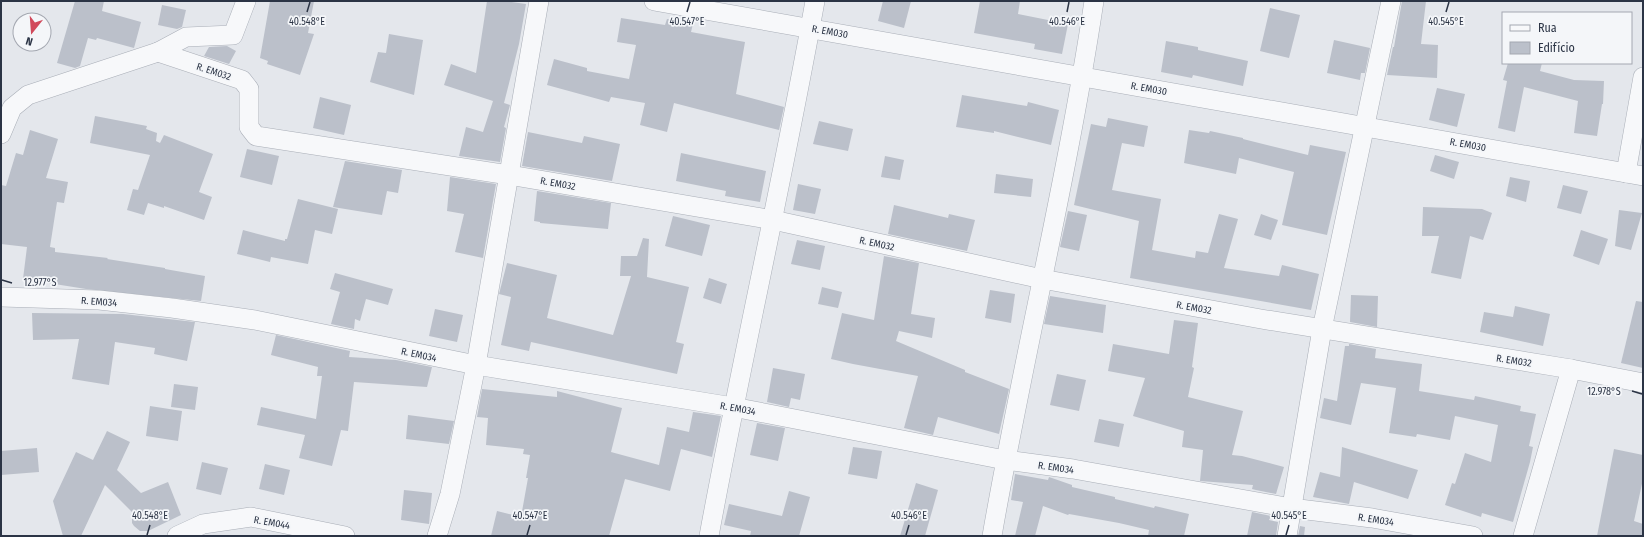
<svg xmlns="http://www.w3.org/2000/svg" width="1644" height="537" font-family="'Fira Sans Condensed',sans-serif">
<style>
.building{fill:#bbc0ca}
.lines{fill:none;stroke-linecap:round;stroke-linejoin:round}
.minor-casing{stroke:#a9aeb7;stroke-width:20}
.minor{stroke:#f7f8fa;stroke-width:19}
.ticks{fill:none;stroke:#2b3445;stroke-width:1.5}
.labels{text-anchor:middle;stroke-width:3.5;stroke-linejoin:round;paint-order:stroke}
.street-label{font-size:10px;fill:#2b3445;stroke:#f4f6f9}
.ticks-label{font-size:10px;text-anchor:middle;fill:#2b3445;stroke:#f4f6f9;stroke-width:3.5;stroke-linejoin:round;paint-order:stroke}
</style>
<rect width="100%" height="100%" fill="#e4e7ec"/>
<g class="building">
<path d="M75 1H104L102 11 141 22 134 48 97 38 96 40 88 38 80 66 75 68 57 63Z"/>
<path d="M270 1H314L308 33 314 34 300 75 267 64 268 61 260 58Z"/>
<path d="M487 1H505L526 4 519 44 504 103 510 105 504 127 506 128 500 162 459 156 466 127 483 132 493 101 444 85 451 64 476 73Z"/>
<path d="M883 1H911L904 28 878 21Z"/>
<path d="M980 1H1020L1018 14 1068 24 1062 54 1034 49 1035 44 974 33Z"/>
<path d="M1402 1H1426L1421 44 1438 45 1437 78 1387 75 1393 47H1394Z"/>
<path d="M162 5 186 10 182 27 177 29 158 25Z"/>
<path d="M1270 8 1300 15 1289 58 1260 51Z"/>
<path d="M621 18 665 25 667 19 693 24 691 32 745 42 736 94 784 107 779 130 674 103 667 132 640 125 645 103 611 97 609 102 547 85 554 59 587 68V71L629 79 636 45 617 42Z"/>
<path d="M389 34 423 40 414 95 370 82 378 52 386 53Z"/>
<path d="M1334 40 1370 48 1365 73H1361L1360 80 1327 73Z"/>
<path d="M1166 41 1198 47V50L1248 61 1243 86 1193 75 1192 78 1161 72Z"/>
<path d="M227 46 236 51 229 64 204 56 209 47Z"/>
<path d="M1508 63H1542L1540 71 1574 80 1604 81 1603 104H1602L1597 136 1574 133 1578 101 1524 87 1515 132 1498 128 1507 81 1503 80Z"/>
<path d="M1437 88 1465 94 1457 127 1429 120Z"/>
<path d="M962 95 1027 106 1028 102 1059 110 1051 145 994 131V133L956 127Z"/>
<path d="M320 97 351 105 344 135 313 128Z"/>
<path d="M95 116 147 126 146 129 157 133 156 141 160 143 164 135 213 154 199 192 212 197 204 220 164 206V208L148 203 144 215 127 210 133 189 138 190 150 155 90 143Z"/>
<path d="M1108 118 1148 126 1144 147 1122 143 1112 190 1161 199 1152 250 1195 258 1196 251 1208 253 1219 214 1238 219 1224 268 1279 276 1282 265 1319 274 1311 310 1130 278 1139 221 1074 205 1091 124 1106 127Z"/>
<path d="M819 121 853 129 848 151 813 144Z"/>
<path d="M30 130 58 139 46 178 68 182 64 203 57 202 50 247 55 248V252L108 258 107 259 165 268V269L205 276 201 301 86 289 23 279 27 247 1 244V185L6 186 16 153 23 155Z"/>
<path d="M1189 130 1209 133 1210 131 1243 138V139L1308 155 1310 145 1346 152 1327 235 1282 225 1294 172 1239 158 1236 174 1184 163Z"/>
<path d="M528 132 582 143 584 136 620 144 612 181 522 166Z"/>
<path d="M247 149 279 156 272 185 240 177Z"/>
<path d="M681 153 766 171 760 202 725 196 726 191 676 181Z"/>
<path d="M1435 155 1459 162 1454 179 1430 171Z"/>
<path d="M885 156 904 160 900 180 881 177Z"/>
<path d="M345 161 402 170 398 193 387 191 382 215 333 207Z"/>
<path d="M996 174 1033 179 1031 197 994 193Z"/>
<path d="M450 177 496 184 483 258 455 252 464 214 447 211Z"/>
<path d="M1510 177 1530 181 1526 202 1506 196Z"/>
<path d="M798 184 821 189 815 214 793 210Z"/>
<path d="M1563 185 1588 191 1581 214 1557 208Z"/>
<path d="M537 191 611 203 608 229 540 223V222L534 221Z"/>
<path d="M298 199 338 209 332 234 315 230 308 264 271 257 270 262 237 254 243 230 285 241V239H287Z"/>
<path d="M894 205 948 218 949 214 975 220 967 251 888 234Z"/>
<path d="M1423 207 1482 209 1492 213 1483 240 1470 236 1461 279 1431 273 1439 236H1422Z"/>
<path d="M1619 210 1642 213 1631 250 1615 246Z"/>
<path d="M1068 211 1087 215 1079 251 1060 247Z"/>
<path d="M1261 214 1278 220 1271 240 1254 235Z"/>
<path d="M673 216 710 225 702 256 665 246Z"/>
<path d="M1581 230 1608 239 1599 265 1573 256Z"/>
<path d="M643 238 649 239 647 277 689 287 676 342 684 344 677 374 531 342 529 351 501 345 511 297 499 294 507 263 557 275 547 318 613 335 631 276H620L621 256H637Z"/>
<path d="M797 240 825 246 820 270 791 264Z"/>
<path d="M884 256 919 263 911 314 935 318 932 338 899 331 896 341 965 370V372L1009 389 999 434 938 417 933 435 904 428 918 376 853 364 831 359 842 313 874 320Z"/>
<path d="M335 273 393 289 388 305 366 299 360 321 355 319 354 329 331 324 340 292 330 289Z"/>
<path d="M709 278 727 284 721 304 703 298Z"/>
<path d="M822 287 842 292 838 308 818 304Z"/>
<path d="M990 290 1015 294 1011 323 985 318Z"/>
<path d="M1351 295 1378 296 1377 327 1350 322Z"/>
<path d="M1050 296 1106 305 1103 333 1044 324Z"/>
<path d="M1636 301 1643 302V368L1621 363Z"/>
<path d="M1515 306 1550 314 1543 346 1480 332 1484 312 1513 317Z"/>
<path d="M435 309 463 315 457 342 429 336Z"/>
<path d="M32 313 123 314 195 322 187 361 154 354 155 348 115 342 109 385 72 379 79 339 33 340Z"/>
<path d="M1174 320 1198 323 1192 367 1194 368 1188 397 1243 411 1232 455 1242 456 1284 467 1276 494 1256 490 1252 489 1253 485 1200 481 1203 450 1182 447 1184 431 1133 416 1145 378 1108 371 1113 344 1169 354Z"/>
<path d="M276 335 350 351 349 357 396 360 432 367 427 387 354 382 348 431 341 430 332 466 299 458 305 435 257 425 261 407 316 419 322 376H317L318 367 271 355Z"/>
<path d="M1349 344 1376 349 1375 358 1422 364 1419 391 1474 400 1475 396 1521 406 1520 411 1536 414 1529 446 1533 447 1530 462 1513 522 1482 513 1481 517 1445 505 1452 483 1455 484 1465 453 1491 462 1498 425 1455 416 1450 440 1417 434 1416 437 1389 433 1396 388 1361 383 1351 425 1320 418 1324 398 1337 401 1345 346H1349Z"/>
<path d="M773 368 805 374 800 400 791 398 789 407 767 402Z"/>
<path d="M1057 374 1086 380 1079 411 1050 405Z"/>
<path d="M174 384 198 387 195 410 171 407Z"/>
<path d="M482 389 557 397V391L622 408 611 452 659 465 667 427 689 432 693 412 721 416 712 457 681 449 670 491 625 479 609 536H491L497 511 521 517 528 478H526L530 455 523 454 524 449 486 445 488 418 477 417Z"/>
<path d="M150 406 182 411 178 441 146 436Z"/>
<path d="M408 415 454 421 449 444 406 439Z"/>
<path d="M1099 419 1124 424 1119 447 1094 442Z"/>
<path d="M757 423 785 428 778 461 750 455Z"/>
<path d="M107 431 130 442 117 470 141 493 168 482 181 515 148 531H140L134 526 132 523V512L105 485 81 536H63L53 501 76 452 93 460Z"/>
<path d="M853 447 882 451 877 479 848 474Z"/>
<path d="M1342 447 1418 470 1408 499 1354 482 1349 504 1313 497 1320 472 1344 478 1340 477Z"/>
<path d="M37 448 39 472 1 475V451Z"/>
<path d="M1614 449 1643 455V479L1634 521 1643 524V536H1597Z"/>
<path d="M202 462 228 468 221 495 196 489Z"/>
<path d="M265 464 290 470 284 495 259 489Z"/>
<path d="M1015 474 1048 480 1049 477 1072 485V487L1115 497V499L1154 508 1155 506 1189 514 1184 536H1148L1149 530 1119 523 1069 514 1068 515 1043 506 1035 536H1015L1023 502 1011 500Z"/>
<path d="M916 483 938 490 925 536H900Z"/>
<path d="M404 490 432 493 429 524 401 520Z"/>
<path d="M789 491 810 497 799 536H750L751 531 724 525 729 504 782 516Z"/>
<path d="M1252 512 1271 516 1269 520 1278 522 1276 536H1247Z"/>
<path d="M1300 526 1305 527 1304 536H1298Z"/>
</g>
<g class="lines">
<g class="minor-casing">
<g id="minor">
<path d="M654 1 1643 176"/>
<path d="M158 52 242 80 249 89V127L256 136 509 175 773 220 1042 279 1261 319 1571 369 1643 383"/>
<path d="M1 134 12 108 28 95 158 52 186 37 233 35 246 1"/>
<path d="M1626 173 1643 77"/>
<path d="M1 297 99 300 172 308 255 320 476 365 733 407 1005 460 1073 469 1291 508 1372 518 1473 536"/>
<path d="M177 536 203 524 251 517 345 536"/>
<path d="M437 536 450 494 476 365 539 1"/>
<path d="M709 536C742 357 783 180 815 1"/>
<path d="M992 536C1023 357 1067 181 1094 1"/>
<path d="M1287 536 1322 329 1391 1"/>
<path d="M1523 536 1571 369"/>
</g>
</g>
<use href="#minor" class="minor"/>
</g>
<path class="ticks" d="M307 12 310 2M687 12 690 2M1067 12 1069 2M1446 12 1449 2M2 280 12 283M1632 391 1642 394M147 535 150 525M527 535 530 525M906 535 909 525M1286 535 1289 525"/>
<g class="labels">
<g class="street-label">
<text transform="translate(830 31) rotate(10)" y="4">R. EM030</text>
<text transform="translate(214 71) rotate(18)" y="4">R. EM032</text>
<text transform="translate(1149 88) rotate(10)" y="4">R. EM030</text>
<text transform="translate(1468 144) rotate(10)" y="4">R. EM030</text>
<text transform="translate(558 183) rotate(10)" y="4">R. EM032</text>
<text transform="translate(877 243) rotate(12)" y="4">R. EM032</text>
<text transform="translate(99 301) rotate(4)" y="4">R. EM034</text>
<text transform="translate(1194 307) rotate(10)" y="4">R. EM032</text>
<text transform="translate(419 354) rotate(12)" y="4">R. EM034</text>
<text transform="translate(1514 360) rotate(9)" y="4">R. EM032</text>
<text transform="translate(738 408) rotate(10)" y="4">R. EM034</text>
<text transform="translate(1056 467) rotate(8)" y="4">R. EM034</text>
<text transform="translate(1376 519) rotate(9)" y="4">R. EM034</text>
<text transform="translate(272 522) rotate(10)" y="4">R. EM044</text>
</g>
</g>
<g class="ticks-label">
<text x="307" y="25">40.548°E</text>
<text x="687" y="25">40.547°E</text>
<text x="1067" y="25">40.546°E</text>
<text x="1446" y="25">40.545°E</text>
<text x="40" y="286">12.977°S</text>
<text x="1604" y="395">12.978°S</text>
<text x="150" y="519">40.548°E</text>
<text x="530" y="519">40.547°E</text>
<text x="909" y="519">40.546°E</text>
<text x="1289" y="519">40.545°E</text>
</g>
<rect width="1644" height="537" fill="none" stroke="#2b3445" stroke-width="4"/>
<rect x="1502" y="12" width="130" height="52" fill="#f4f6f9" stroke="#a4a8b1"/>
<rect x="1510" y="25" width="20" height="6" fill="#f7f8fa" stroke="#a4a8b1"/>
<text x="1538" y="32" font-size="12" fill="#2b3445">Rua</text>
<rect x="1510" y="42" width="20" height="12" fill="#bbc0ca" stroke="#a4a8b1"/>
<text x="1538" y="52" font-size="12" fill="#2b3445">Edifício</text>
<g transform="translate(32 32) rotate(197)"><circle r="19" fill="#f4f6f9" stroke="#a4a8b1"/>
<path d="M0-3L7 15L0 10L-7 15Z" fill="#d1495b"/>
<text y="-6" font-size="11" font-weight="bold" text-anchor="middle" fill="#2b3445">N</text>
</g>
</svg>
